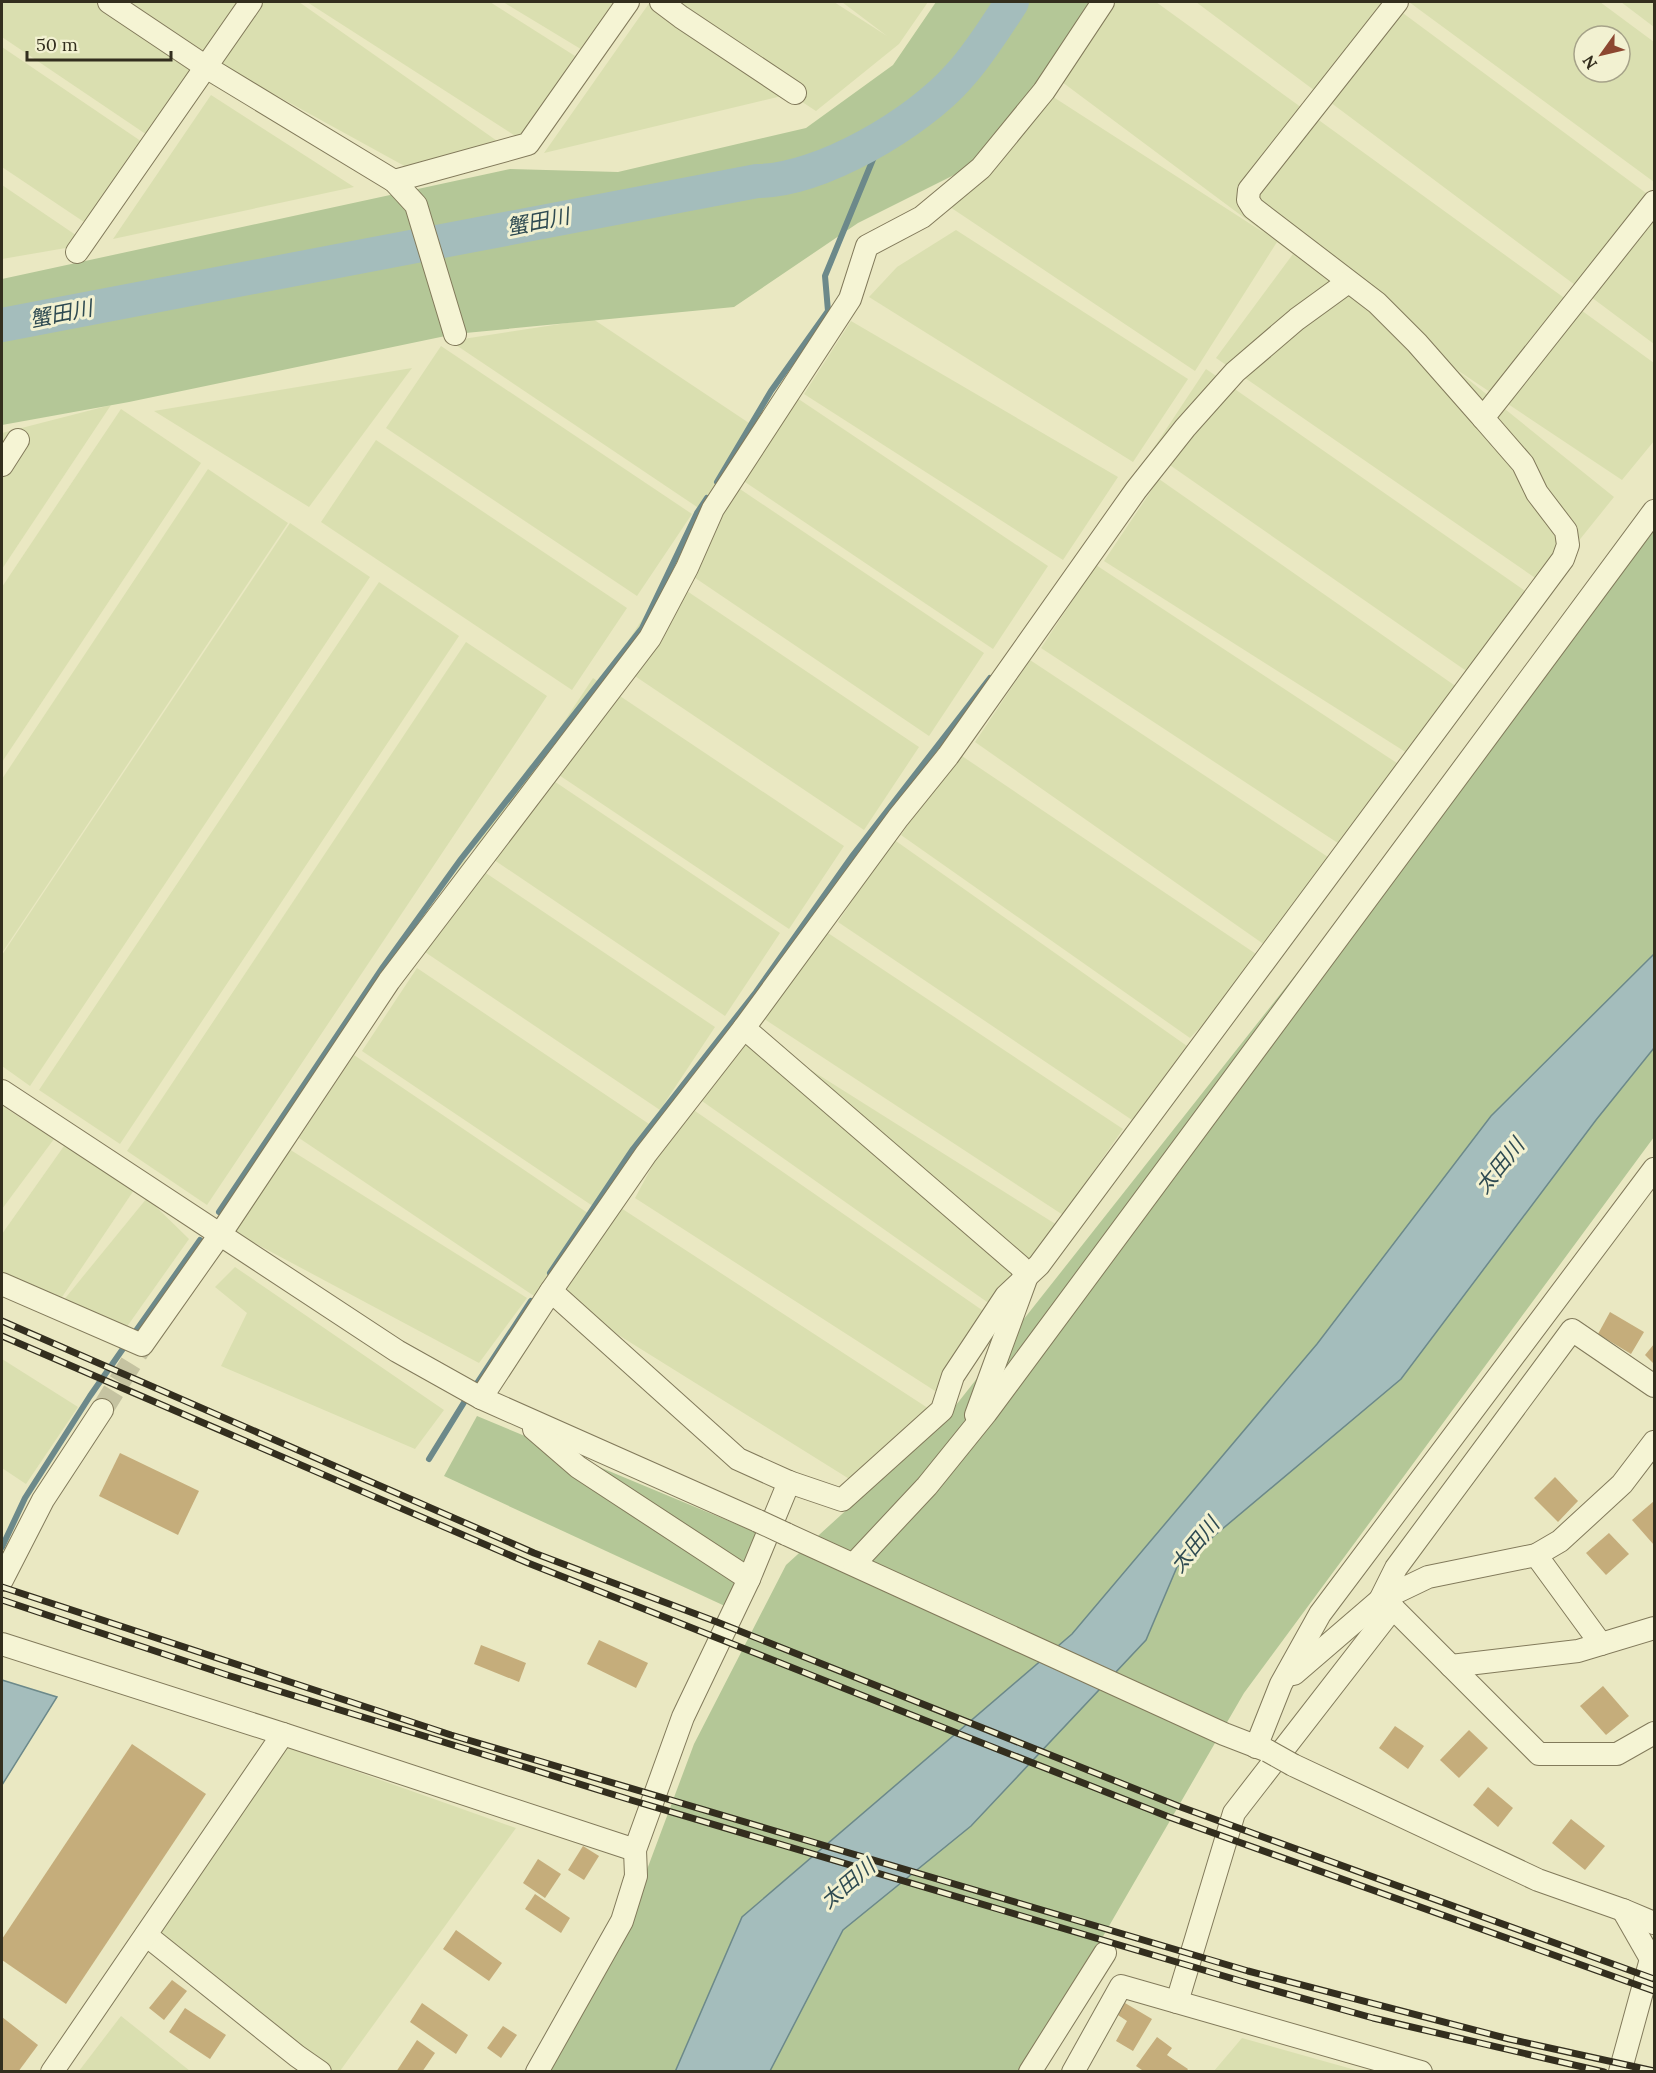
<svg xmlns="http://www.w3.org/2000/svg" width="1656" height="2073" font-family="Lora,'Noto Sans JP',serif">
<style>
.farmland{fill:#dadfb0;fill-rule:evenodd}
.green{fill:#b4c797}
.water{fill:#a4bdbc;stroke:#6c898a;stroke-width:1.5}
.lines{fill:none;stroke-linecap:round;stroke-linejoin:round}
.stream{stroke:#6c898a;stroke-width:6}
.river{stroke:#a4bdbc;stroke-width:34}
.building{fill:#c5ad7b}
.minor-tunnel{stroke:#c5c3a1;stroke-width:22;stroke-dasharray:22 11;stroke-linecap:butt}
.minor-casing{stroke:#827a5b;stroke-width:24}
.minor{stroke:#f5f4d4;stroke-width:22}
.rail-casing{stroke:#332e1e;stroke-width:7}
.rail{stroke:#f2f1d1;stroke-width:4.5;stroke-dasharray:14;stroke-linecap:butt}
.minor-bridge-casing{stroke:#827a5b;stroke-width:24;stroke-linecap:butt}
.minor-bridge{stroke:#f5f4d4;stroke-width:22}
.labels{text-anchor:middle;stroke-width:6;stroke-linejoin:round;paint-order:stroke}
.water-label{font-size:21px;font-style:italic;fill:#2e4a51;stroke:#f2f1d1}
</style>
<rect width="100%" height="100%" fill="#eae8c2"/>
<g class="farmland">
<path d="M2 2H99L194 67 162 145 2 37Z"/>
<path d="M130 2H239L205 52Z"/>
<path d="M263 2H299L510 150 419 174 221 65Z"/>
<path d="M307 2H490L575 56 520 139Z"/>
<path d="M503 2H616L584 51Z"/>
<path d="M650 2H834L887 36 842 2H928L899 44 816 111 790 94 544 153Z"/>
<path d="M1103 2H1156L1654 363V441L1622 480 1454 368 1614 497 1544 584 1216 358 1293 254 1277 242 1195 371 944 203 1044 91 1266 234 1054 76Z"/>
<path d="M1196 2H1388L1654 199V344Z"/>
<path d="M1409 2H1600L1654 42V182ZM1584 36H1620V72H1584Z"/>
<path d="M1621 2H1654V27Z"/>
<path d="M2 47 154 150 99 232 2 167Z"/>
<path d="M211 95 354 187 113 239Z"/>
<path d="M2 185 89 244 2 259Z"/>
<path d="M956 230 1188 379 1133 462 869 297 897 267Z"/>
<path d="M593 319 755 427 700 509 450 341Z"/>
<path d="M851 321 1118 477 1063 560 804 394Z"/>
<path d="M441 346 692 514 637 596 386 428Z"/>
<path d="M412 368 309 507 154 411Z"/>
<path d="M1206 369 1534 597 1475 677 1151 452Z"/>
<path d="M797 398 1048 566 993 649 742 480Z"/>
<path d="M111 405 2 569V433Z"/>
<path d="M121 409 201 463 2 762V587Z"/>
<path d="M376 440 627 608 572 690 321 522Z"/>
<path d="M208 469 288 523 2 953V779Z"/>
<path d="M1159 479 1464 692 1415 758 1104 561Z"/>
<path d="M734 485 984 653 929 736 679 567Z"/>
<path d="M290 523 370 577 30 1086 2 1066V955Z"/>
<path d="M1096 565 1406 769 1347 849 1041 648Z"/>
<path d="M669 579 919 747 864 830 614 662Z"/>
<path d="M379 582 459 636 120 1144 39 1090Z"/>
<path d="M466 642 547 696 207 1205 127 1151Z"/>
<path d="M1030 660 1337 863 1272 950 975 742Z"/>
<path d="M593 678 844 846 789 929 538 761Z"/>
<path d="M956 752 1265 960 1190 1038 901 835Z"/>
<path d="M530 765 780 933 725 1016 475 847Z"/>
<path d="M893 839 1187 1046 1132 1120 838 922Z"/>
<path d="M465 859 715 1027 660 1110 410 942Z"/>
<path d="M828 933 1123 1129 1063 1215 755 1013Z"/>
<path d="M417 968 667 1136 685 1104 992 1317 946 1398 635 1198 663 1146 621 1208 937 1414 859 1485 559 1298 612 1219 362 1051Z"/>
<path d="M744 1028 1065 1230 997 1309 702 1101Z"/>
<path d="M354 1055 604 1224 549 1306 299 1138Z"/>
<path d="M2 1106 54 1139 2 1209Z"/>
<path d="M64 1146 134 1190 60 1300 2 1281V1234Z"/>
<path d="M289 1149 527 1298 479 1363 234 1232Z"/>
<path d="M147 1198 189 1239 126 1328 63 1301Z"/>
<path d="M235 1267 444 1410 415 1449 221 1366 247 1313 215 1287Z"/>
<path d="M2 1359 78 1407 26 1484 2 1468Z"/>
<path d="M276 1743 516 1828 340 2071H321L146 1935Z"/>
<path d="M121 2016 190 2071H79Z"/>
<path d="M1242 2038 1359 2071H1214Z"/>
</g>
<g class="green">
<path d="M936 2H1094L1057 57 972 166 858 223 734 307 455 334 129 402 2 425V279L510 169 618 172 806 128 893 65Z"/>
<path d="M1654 516V1137L1244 1693 1025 2071 544 2072 618 1947 694 1744 786 1565 941 1424 1560 640Z"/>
<path d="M477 1416 760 1534 727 1607 444 1476Z"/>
</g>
<g class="water">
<path d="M1654 954V1048L1596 1120 1401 1379 1177 1567 1146 1640 971 1826 843 1930 770 2071 675 2072 742 1917 1072 1634 1317 1344 1491 1116Z"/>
<path d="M2 1680 57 1697 2 1785Z"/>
</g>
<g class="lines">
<g class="stream">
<path d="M717 482 771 391 828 311 825 276 883 135"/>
<path d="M219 1212 383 967 461 859 642 628 697 513 707 498"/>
<path d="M550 1273 633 1149 756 992 853 855 990 678"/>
<path d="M133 1335 200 1240"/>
<path d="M474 1388 531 1301"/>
<path d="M429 1459 468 1396"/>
<path d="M2 1547 25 1498 90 1396 127 1343"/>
</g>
<path class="river" d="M2 325 757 181C820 181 918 123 959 76 977 57 998 24 1012 2"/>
</g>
<g class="building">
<path d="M1610 1312 1644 1332 1631 1354 1598 1334Z"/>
<path d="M1654 1344V1364L1645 1355Z"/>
<path d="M120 1453 199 1491 178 1535 99 1496Z"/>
<path d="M1555 1477 1578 1501 1558 1522 1534 1498Z"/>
<path d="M1654 1501V1545L1632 1520Z"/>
<path d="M1609 1533 1629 1554 1606 1575 1586 1553Z"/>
<path d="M599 1640 648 1663 636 1688 587 1664Z"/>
<path d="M481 1645 526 1663 519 1682 474 1664Z"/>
<path d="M1603 1686 1629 1716 1606 1735 1580 1706Z"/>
<path d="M1395 1726 1424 1746 1408 1769 1379 1748Z"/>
<path d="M1469 1730 1488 1748 1459 1778 1440 1760Z"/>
<path d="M132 1744 206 1794 66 2004 2 1960V1939Z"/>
<path d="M1488 1787 1513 1808 1498 1827 1473 1805Z"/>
<path d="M1571 1819 1605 1846 1585 1870 1552 1843Z"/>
<path d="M583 1846 599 1856 584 1880 568 1870Z"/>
<path d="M538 1859 561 1874 545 1898 523 1883Z"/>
<path d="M535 1894 570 1918 561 1933 525 1909Z"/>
<path d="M456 1930 502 1963 489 1981 443 1949Z"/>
<path d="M172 1980 187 1991 164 2020 149 2008Z"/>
<path d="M422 2003 468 2035 456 2054 410 2022Z"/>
<path d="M1125 2003 1152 2019 1133 2051 1116 2041 1127 2021 1118 2015Z"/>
<path d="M185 2008 226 2035 210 2059 169 2032Z"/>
<path d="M2 2017 38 2045 18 2072H2Z"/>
<path d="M503 2026 517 2035 501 2058 487 2048Z"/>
<path d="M1157 2037 1172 2048 1167 2055 1188 2069 1186 2072H1145L1136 2066Z"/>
<path d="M417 2040 435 2053 422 2072H396Z"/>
</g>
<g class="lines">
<path class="minor-tunnel" d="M102 1410 142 1345"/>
<g class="minor-casing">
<g id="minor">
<path d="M109 2 206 67 394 181 416 205 455 334"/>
<path d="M661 2 681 17 795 93"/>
<path d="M1397 2 1249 190 1248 200 1253 208 1377 303 1417 343 1483 418"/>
<path d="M394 181 528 144 628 2"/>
<path d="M77 252 251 2"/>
<path d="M2 465 18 440"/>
<path d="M744 1028 1020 1266 1027 1276 976 1415"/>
<path d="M2 1091 397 1351 481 1398 758 1521"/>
<path d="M2 1284 142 1345 221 1233 389 981 650 638 687 568 713 509 850 299 867 246 922 217 981 168 1044 91 1103 2"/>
<path d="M551 1291 738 1459 789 1482 842 1500 942 1410 953 1376 1006 1296 1039 1265 1563 559 1568 545 1566 531 1537 493 1523 464 1483 418 1654 202"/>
<path d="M1654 1386 1572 1330 1396 1568 1380 1600 1393 1608 1539 1754H1617L1654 1733"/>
<path d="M481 1398 551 1291 646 1154 744 1028 898 818 948 756 1136 490 1185 428 1235 372 1297 319 1348 282"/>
<path d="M534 1429 578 1467 749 1579"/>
<path d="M786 1534 1224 1734 1268 1751"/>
<path d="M1536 1555 1601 1644"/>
<path d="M854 1564 927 1486 986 1413 1654 511"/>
<path d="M2 1580 43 1500 102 1410"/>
<path d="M2 1644 283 1734 635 1850"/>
<path d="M1451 1666 1578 1651 1654 1628"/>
<path d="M1294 1674 1380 1600 1428 1577 1536 1555 1560 1541 1622 1484 1654 1442"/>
<path d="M1256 1747 1281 1684 1320 1614 1654 1169"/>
<path d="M1293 1765 1538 1880 1623 1910 1654 1923"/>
<path d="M1623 1910 1651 1959"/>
<path d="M146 1935 297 2056 320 2072"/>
<path d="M1177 2002 1234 1813 1393 1608"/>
<path d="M52 2072 283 1734"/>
<path d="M537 2072 622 1921 636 1876 635 1850 683 1717 749 1579 789 1482"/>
<path d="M1030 2072 1105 1953"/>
<path d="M1073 2072 1121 1986 1421 2072"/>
<path d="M1620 2072 1651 1959 1654 1957"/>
</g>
</g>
<use href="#minor" class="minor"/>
<g class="rail-casing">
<g id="rail">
<path d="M2 1321 534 1553 717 1622 1178 1806 1654 1979"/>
<path d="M2 1336 528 1563 1169 1817 1654 1991"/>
<path d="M2 1587 451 1735 1248 1971 1509 2039 1654 2071"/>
<path d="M2 1600 227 1675 631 1800 1244 1982 1373 2018 1604 2072"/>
</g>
</g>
<use href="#rail" class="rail"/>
<g class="minor-bridge-casing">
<g id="minor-bridge">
<path d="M758 1521 786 1534"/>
<path d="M1268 1751 1293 1765"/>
</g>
</g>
<use href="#minor-bridge" class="minor-bridge"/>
</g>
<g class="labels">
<g class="water-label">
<text transform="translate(538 222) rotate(-11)" y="7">蟹田川</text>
<text transform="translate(61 314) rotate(-11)" y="7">蟹田川</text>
<text transform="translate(1500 1166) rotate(-51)" y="7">太田川</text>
<text transform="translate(1195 1545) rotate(-51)" y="7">太田川</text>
<text transform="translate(848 1884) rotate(-40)" y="7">太田川</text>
</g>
</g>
<rect width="1656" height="2073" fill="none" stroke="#332e1e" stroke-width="6"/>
<g transform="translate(1602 54) rotate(236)"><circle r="28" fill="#f2f1d1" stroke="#a6a389" stroke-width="1.5"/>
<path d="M0-4.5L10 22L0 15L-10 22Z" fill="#8c4730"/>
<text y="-9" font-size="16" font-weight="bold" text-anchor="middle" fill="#332e1e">N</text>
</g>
<path d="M27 51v9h144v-9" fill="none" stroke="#332e1e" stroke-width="3"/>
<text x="36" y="51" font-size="18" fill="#332e1e" stroke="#f2f1d1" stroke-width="4.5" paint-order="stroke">50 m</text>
</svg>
